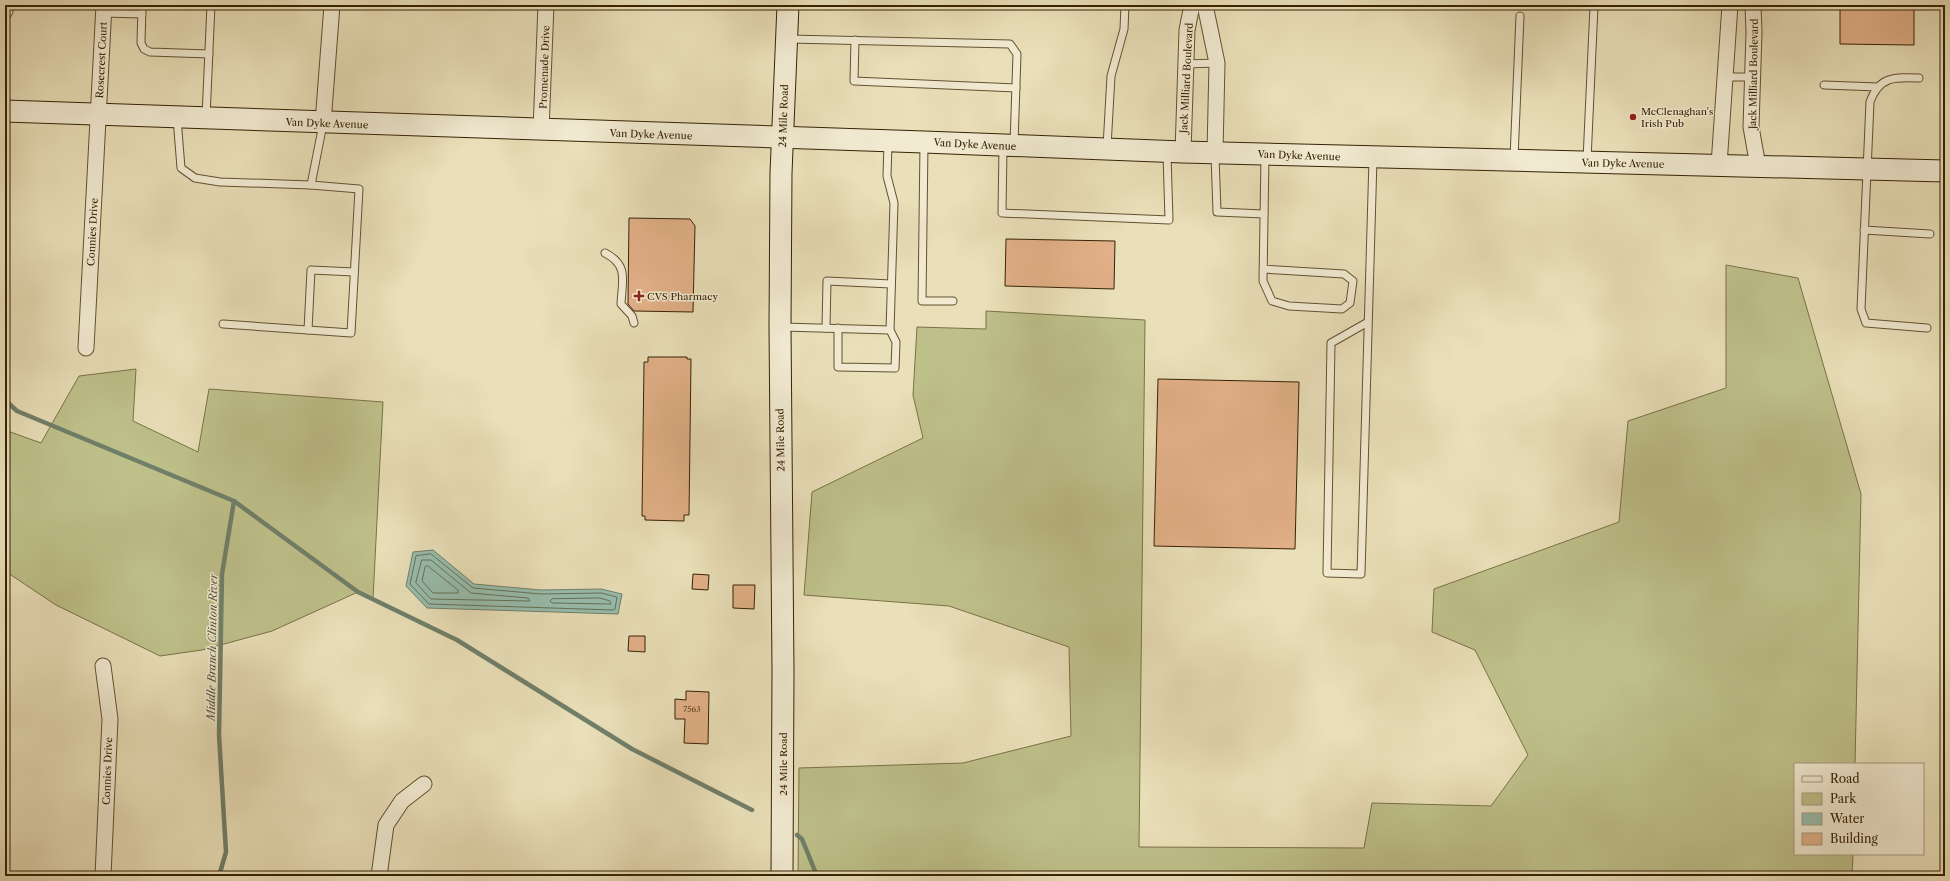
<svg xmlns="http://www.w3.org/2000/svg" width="1950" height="881" font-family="'Libre Caslon Text',serif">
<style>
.green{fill:#bec08a;stroke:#7a7147}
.water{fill:#97bdad;stroke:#707f69}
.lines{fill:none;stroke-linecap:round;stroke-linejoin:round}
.shore{stroke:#667058;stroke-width:1}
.stream{stroke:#707f69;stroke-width:4.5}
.building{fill:#e2b088;stroke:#362204}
.lane-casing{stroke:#635131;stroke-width:9}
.street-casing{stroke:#635131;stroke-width:17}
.secondary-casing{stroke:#362204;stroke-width:23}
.lane{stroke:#f1ead1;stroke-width:7}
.street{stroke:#f1ead1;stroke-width:15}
.secondary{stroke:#f1ead1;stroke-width:21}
.poi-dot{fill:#8f2418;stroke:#f1ead1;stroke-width:1.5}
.labels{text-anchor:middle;stroke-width:3;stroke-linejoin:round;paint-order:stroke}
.number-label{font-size:8px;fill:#614625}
.street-label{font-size:10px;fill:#362204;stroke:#f1ead1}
.poi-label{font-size:10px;fill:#362204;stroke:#f1ead1;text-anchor:start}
.water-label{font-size:11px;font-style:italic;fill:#535037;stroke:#f1ead1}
</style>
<rect width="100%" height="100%" fill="#e9dfb8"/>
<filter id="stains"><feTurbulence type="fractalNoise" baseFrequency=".005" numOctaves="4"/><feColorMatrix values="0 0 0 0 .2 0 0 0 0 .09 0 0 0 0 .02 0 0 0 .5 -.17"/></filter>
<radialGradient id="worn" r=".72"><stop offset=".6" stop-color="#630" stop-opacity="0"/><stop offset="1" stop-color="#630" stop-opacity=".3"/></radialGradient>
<g class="green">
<path d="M1726 265 1798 278 1861 494 1855 764H1795V854H1853L1852 876H798L799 768 963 763 1071 736 1069 647 949 606 804 595 812 492 923 438 913 395 917 327 986 329V311L1145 320 1139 847 1364 848 1372 803 1491 806 1528 755 1475 650 1432 632 1434 589 1619 522 1628 421 1726 388Z"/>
<path d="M136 369 133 421 198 452 209 389 383 402 373 599 358 592 272 631 202 650 160 656 56 605 5 571V430L41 443 79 376Z"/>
</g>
<path class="water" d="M433 550 474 584 541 590 601 589 622 594 618 614 427 608 406 586 413 552Z"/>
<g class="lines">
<g class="shore">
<path d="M431 554 473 588 541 594 601 593 617 597 615 609 613 610 429 604 410 584 416 556Z"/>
<path d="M422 560H431L471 593 528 598 530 601 431 599 416 583Z"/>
<path d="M428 566 458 590V593H433L422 581 425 567Z"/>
<path d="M600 598 610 601 611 604 552 603 550 601 552 599Z"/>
</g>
<g class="stream">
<path d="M5 400 17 411 234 501 358 592 457 640 632 749 752 810"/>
<path d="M797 835 802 839 817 876"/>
<path d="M219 876 226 852 219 735 222 574 234 501"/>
</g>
</g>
<g class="building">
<path d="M1840 5H1914V45L1840 44Z"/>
<path d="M629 218 690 219 695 226 693 312 634 311 628 304Z"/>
<path d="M1006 239 1115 241 1114 289 1005 286Z"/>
<path d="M648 357H687V359H691L689 515H684V521L645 520V516H642L644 362H648Z"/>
<path d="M1158 379 1299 382 1295 549 1154 546Z"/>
<path d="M693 574 709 575 708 590 692 589Z"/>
<path d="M733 585H755L754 609 733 608Z"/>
<path d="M629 636H645V652L628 651Z"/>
<path d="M686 691 709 692 708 744 684 743 685 719H675V699L686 700Z"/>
</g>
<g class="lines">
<g class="lane-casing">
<g id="lane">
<path d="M142 5 141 43 144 49 150 52 209 54"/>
<path d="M104 13 142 14"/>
<path d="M789 39 1010 44 1017 54 1014 144"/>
<path d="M855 40 854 81 1016 88"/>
<path d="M1186 64 1217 63"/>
<path d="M1725 77H1753"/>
<path d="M1919 78C1895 77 1879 76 1870 102L1861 309 1866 323 1927 328"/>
<path d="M1824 85 1878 87"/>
<path d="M206 117 211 5"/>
<path d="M177 118 181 168 195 178 220 182 311 185 359 189 351 333 223 324"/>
<path d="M924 144 922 301H953"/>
<path d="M1107 147 1111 76 1124 29 1125 5"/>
<path d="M1003 148 1002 213 1169 220 1167 154"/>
<path d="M1215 155 1217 212 1264 214"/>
<path d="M1514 158 1520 16"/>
<path d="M1587 160 1594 6"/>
<path d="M311 185 323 124"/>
<path d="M1864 230 1930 234"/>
<path d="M605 253C629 265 622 281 621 304L632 316 634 323"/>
<path d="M1263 269 1344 274 1353 281 1350 303 1342 309 1289 306 1272 301 1263 281 1265 156"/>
<path d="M1368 322 1331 343 1327 573 1361 574 1373 159"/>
<path d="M782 327 890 330 894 203 887 176 888 143"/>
<path d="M826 328 827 281 891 284"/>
<path d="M838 328V367L895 368 896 342 890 330"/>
<path d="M308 330 311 270 354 272"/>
</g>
</g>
<g class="street-casing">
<g id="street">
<path d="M1205 5 1217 63 1215 152"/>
<path d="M1753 5 1754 32 1751 127 1758 166"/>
<path d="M5 11V5"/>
<path d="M323 123 332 5"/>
<path d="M541 130 546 5"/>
<path d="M1183 152 1187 30 1192 5"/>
<path d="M1719 165 1730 5"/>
<path d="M86 348 104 5"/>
<path d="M103 666 110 719 103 876"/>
<path d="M379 876 386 825 402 801 424 784"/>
</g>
</g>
<g class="secondary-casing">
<g id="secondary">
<path d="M5 111 924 142 1183 152 1945 171"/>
<path d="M782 876 783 671 780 327 781 173 788 5"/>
</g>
</g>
<use href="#lane" class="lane"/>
<use href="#street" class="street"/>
<use href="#secondary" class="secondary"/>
</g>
<g class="poi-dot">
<circle cx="1633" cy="117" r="4"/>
<path d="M637 290h4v4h4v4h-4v4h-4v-4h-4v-4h4z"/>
</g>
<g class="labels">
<g class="number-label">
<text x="692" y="712">7563</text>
</g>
<g class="street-label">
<text transform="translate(101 60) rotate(-87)" y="4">Rosecrest Court</text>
<text transform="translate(544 67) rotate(-88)" y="4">Promenade Drive</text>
<text transform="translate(1753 74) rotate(-89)" y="4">Jack Milliard Boulevard</text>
<text transform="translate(1186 78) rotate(-87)" y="4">Jack Milliard Boulevard</text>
<text transform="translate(783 116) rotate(-88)" y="4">24 Mile Road</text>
<text transform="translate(327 123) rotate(2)" y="4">Van Dyke Avenue</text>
<text transform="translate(651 134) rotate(2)" y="4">Van Dyke Avenue</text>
<text transform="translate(975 144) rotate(3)" y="4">Van Dyke Avenue</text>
<text transform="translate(1299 155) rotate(2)" y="4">Van Dyke Avenue</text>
<text transform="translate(1623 163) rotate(1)" y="4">Van Dyke Avenue</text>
<text transform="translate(92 232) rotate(-87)" y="4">Connies Drive</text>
<text transform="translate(780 440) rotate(-91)" y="4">24 Mile Road</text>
<text transform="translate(783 764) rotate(-90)" y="4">24 Mile Road</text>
<text transform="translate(107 771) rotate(-88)" y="4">Connies Drive</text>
</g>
<g class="poi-label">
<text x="1641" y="115">McClenaghan's<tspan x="1641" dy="12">Irish Pub</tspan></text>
<text x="647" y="300">CVS Pharmacy</text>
</g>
<g class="water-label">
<text transform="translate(212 647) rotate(-89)" y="4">Middle Branch Clinton River</text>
</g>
</g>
<rect width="1950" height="881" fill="none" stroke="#e9dfb8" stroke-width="20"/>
<rect x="6" y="6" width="1938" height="869" fill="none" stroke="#362204" stroke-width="2"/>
<rect x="10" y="10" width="1930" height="861" fill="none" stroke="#362204"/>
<rect x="1794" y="763" width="130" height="92" fill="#f1ead1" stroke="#a69a7f"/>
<rect x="1802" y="776" width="20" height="6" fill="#f1ead1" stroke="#a69a7f"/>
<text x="1830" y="783" font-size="12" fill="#362204">Road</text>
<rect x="1802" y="793" width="20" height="12" fill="#bec08a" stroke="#a69a7f"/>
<text x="1830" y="803" font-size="12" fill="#362204">Park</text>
<rect x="1802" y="813" width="20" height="12" fill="#97bdad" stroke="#a69a7f"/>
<text x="1830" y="823" font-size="12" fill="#362204">Water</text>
<rect x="1802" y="833" width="20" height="12" fill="#e2b088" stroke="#a69a7f"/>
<text x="1830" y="843" font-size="12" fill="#362204">Building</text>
<rect width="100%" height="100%" filter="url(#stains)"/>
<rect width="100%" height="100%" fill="url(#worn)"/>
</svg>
